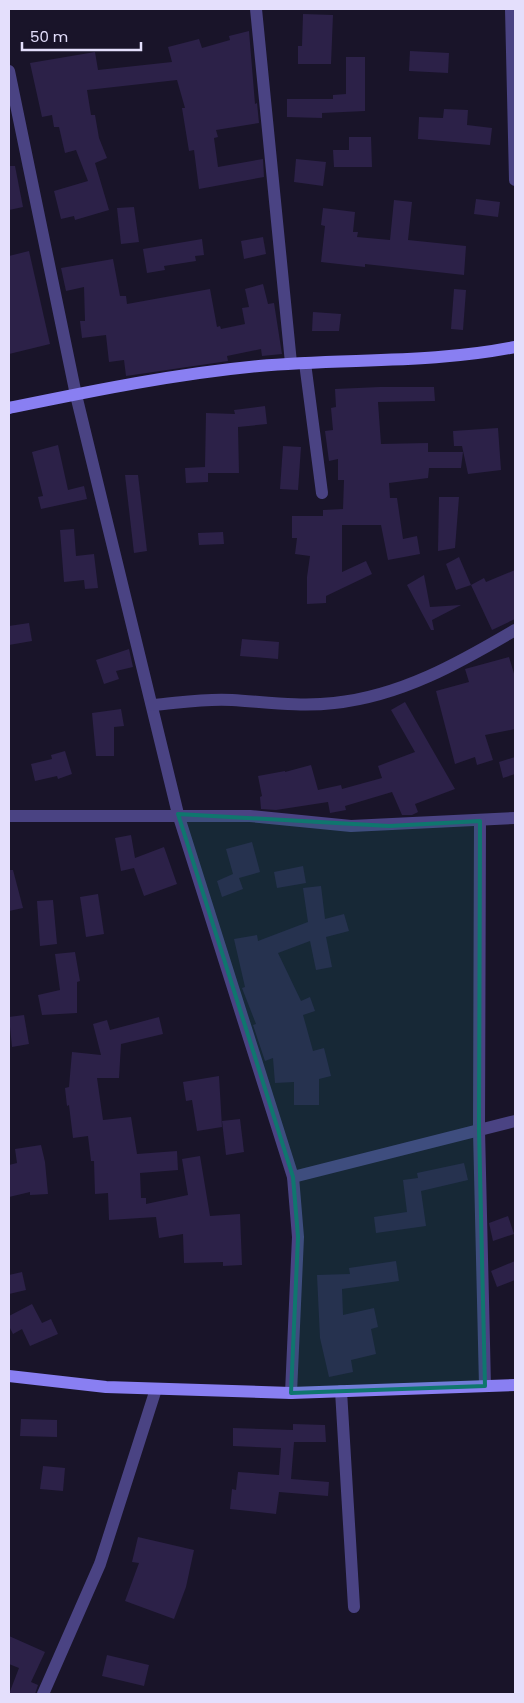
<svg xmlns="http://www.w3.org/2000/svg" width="524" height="1703" font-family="Poppins,sans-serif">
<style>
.building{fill:#2c2148}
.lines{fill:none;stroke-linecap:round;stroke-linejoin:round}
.street{stroke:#4a4383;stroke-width:12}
.secondary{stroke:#897ff2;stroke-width:12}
.marked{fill:#0f766e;fill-opacity:0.2;stroke:#0f766e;stroke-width:4;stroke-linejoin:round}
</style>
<rect width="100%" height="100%" fill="#191429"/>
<g class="building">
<path d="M303 14 333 15 331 64H298V46H302Z"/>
<path d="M249 31 255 104 257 103 259 123 216 130 218 137 214 138 218 167 263 159 264 177 199 189 194 150 189 151 182 108H185L177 80 87 90 91 115H95L99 138 107 158 95 163 109 210 75 220 74 216 61 219 54 191 88 181 76 150 65 153 59 127H54L52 115 42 117 30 63 95 52 98 70 172 62 168 47 199 39 202 48 230 40 229 36Z"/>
<path d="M410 51 449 53 448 73 409 71Z"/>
<path d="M346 57H365V111L322 113V118L287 117V99H333V95L346 94Z"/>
<path d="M444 109 468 110 467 125 492 128 490 145 418 139 419 117 443 118Z"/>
<path d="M349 137H371L372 167H334L333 150H349Z"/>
<path d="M296 159 326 162 323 186 294 182Z"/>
<path d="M9 166H15L23 207 9 210Z"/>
<path d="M476 199 500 202 498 217 474 214Z"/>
<path d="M394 200 412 202 408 240 466 246 464 275 365 264V267L321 262 325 226 321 225 323 208 355 212 353 232H358L357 237 390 240Z"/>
<path d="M134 207 139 242 121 244 117 208Z"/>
<path d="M263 237 266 254 244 259 241 241Z"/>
<path d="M202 239 204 255 195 256 196 261 164 266 165 270 147 273 143 249Z"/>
<path d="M29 251 50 344 9 354V256Z"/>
<path d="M113 259 120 296H126L127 304 210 289 217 327 220 326 221 329 245 324 242 308 249 307 245 289 263 284 268 304 274 303 282 354 262 356 261 349 227 356 228 361 126 376 124 360 109 362 106 335 82 338 80 321H85L84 287 66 291 61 268Z"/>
<path d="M454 289 466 290 463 330 451 329Z"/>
<path d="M313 312 341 314 339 331H312Z"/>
<path d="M380 387H434L435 401 378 402 381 444 428 443V452H463L461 468H429L428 478 389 483 390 498H397L403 539 417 536 420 554 388 560 381 525H342V572L366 561 372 574 326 596V603L307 604V577L310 556 295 554 297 538H292V516H323V510L343 509 344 480H338V459L329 461 325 431 333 430 331 408 336 407 335 389Z"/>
<path d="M265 406 267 424 238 427 239 473H208V482L186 483 185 468 205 467 206 413 235 414 234 410Z"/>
<path d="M498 428 501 470 468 474 462 446H454L453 431Z"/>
<path d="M58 445 68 490 84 486 87 499 41 509 38 497 43 496 32 452Z"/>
<path d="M283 446 301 447 298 490 280 489Z"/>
<path d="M125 475H138L147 551 134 553Z"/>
<path d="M439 497H459L455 548 438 551Z"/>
<path d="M74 529 76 556 94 554 98 588 85 589 84 580 64 582 60 530Z"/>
<path d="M223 532 224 544 199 545 198 533Z"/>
<path d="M459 557 471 585 456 590 446 564Z"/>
<path d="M515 570V619L492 630 471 585 484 578 486 582Z"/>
<path d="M424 575 430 607 461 605 432 620 434 630H431L407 585Z"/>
<path d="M29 623 32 641 9 645V626Z"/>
<path d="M242 639 279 642 278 659 240 656Z"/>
<path d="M129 649 133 667 116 671 119 679 104 684 96 660Z"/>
<path d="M509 657 515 677V729L485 735 493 760 477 765 475 757 455 764 436 691 469 682 465 669Z"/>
<path d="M405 702 455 789 415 804 418 812 412 815H402L392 792 345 806 346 810 330 813 328 802 276 810 261 809 260 797 262 796 258 776 285 771V772L311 765 318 790 341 785 342 789 382 778 378 766 415 752 391 710Z"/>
<path d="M121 709 124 726 114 727V756H96L92 713Z"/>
<path d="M65 751 72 774 58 779 57 776 35 781 31 764 52 759 51 755Z"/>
<path d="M515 757V774L503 778 499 762Z"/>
<path d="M131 835 135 858 164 847 177 884 144 896 134 868 121 871 115 838Z"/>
<path d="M252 842 260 872 239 878 243 889 222 897 217 881 233 874 226 849Z"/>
<path d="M303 866 306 883 277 888 274 872Z"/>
<path d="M9 870H13L23 908 9 911Z"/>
<path d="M321 886 325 919 344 914 349 931 326 937 332 967 316 970 310 941 278 953 301 1001 310 997 315 1011 303 1015 313 1051 324 1048 331 1076 319 1079V1105H294V1082L275 1083 273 1058 265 1061 253 1025 256 1024 242 988 245 987 234 939 257 935 258 941 308 922 303 888Z"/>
<path d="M98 894 104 934 86 937 80 897Z"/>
<path d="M53 900 57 944 40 946 37 901Z"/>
<path d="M75 952 80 981 77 982V1013L42 1015 38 995 60 990 55 954Z"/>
<path d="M24 1015 29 1044 12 1047 9 1017Z"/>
<path d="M159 1017 163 1034 121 1044 119 1078H97L103 1120 131 1117 137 1154 177 1151 178 1170 140 1173 141 1198H146V1204L188 1195 182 1159 200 1156 210 1216 240 1214 242 1265 223 1266V1262L184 1263 183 1234 159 1238 156 1217 109 1220 108 1193 95 1194 94 1161H91L88 1136 73 1138 69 1105 67 1106 65 1088 69 1087 72 1052 101 1055 93 1024 107 1020 110 1030Z"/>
<path d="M219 1076 222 1127 197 1131 192 1100 186 1101 183 1082Z"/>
<path d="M240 1119 244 1152 226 1155 222 1121Z"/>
<path d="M41 1145 45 1162 48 1194 30 1195V1192L9 1197V1165L17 1163 15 1149Z"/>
<path d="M464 1163 468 1180 421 1191 426 1226 376 1233 374 1217 407 1212 403 1180 418 1178 417 1173Z"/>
<path d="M508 1216 514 1234 493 1241 489 1223Z"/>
<path d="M396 1261 399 1281 342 1289 343 1315 374 1308 378 1327 371 1329 376 1354 351 1360 353 1372 329 1377 320 1338 317 1275 350 1274 349 1268Z"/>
<path d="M515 1261V1280L497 1287 491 1271Z"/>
<path d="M22 1272 26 1290 9 1294V1275Z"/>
<path d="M32 1304 42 1323 51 1319 58 1334 30 1346 22 1329 13 1334 9 1326V1316Z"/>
<path d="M21 1419 57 1420V1437L20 1436Z"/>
<path d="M293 1424 325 1425 326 1442H294L291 1479 329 1482 328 1496 279 1492 276 1514 230 1509 232 1489 236 1490 238 1472 279 1475 281 1448 233 1446V1428L293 1430Z"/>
<path d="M43 1466 65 1468 63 1491 40 1489Z"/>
<path d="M138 1537 194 1550 186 1587 174 1619 125 1601 139 1563 132 1562Z"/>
<path d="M9 1636 45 1652 31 1682 38 1685 35 1694H9L19 1668 9 1664Z"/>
<path d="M107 1655 149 1665 144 1686 102 1676Z"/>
</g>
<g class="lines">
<g class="street">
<path d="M256 9 291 363"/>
<path d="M511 9 515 180"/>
<path d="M9 71 76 395 178 814 293 1177 298 1237 291 1393"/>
<path d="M305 363 322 493"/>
<path d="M152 705C178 703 206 698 232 700 265 702 300 707 334 703 401 696 459 663 515 630"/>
<path d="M9 816H250L351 826 515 818"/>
<path d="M480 821 479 1130 485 1386"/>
<path d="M293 1177 515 1121"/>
<path d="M341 1391 354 1607"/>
<path d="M43 1694 100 1564 156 1389"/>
</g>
<g class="secondary">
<path d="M9 408C92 391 174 374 259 366 344 358 431 364 515 347"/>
<path d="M9 1376 106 1387 291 1393 515 1385"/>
</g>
</g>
<path class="marked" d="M178 814 389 826 480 821 479 1130 485 1386 291 1393 298 1237 293 1177Z"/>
<rect width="524" height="1703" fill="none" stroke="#e4dffc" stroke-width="20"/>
<path d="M22 42v8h119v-8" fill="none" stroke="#e4dffc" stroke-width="2.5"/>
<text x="30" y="42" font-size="15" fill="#e4dffc" stroke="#191429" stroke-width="4" paint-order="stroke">50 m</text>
</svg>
